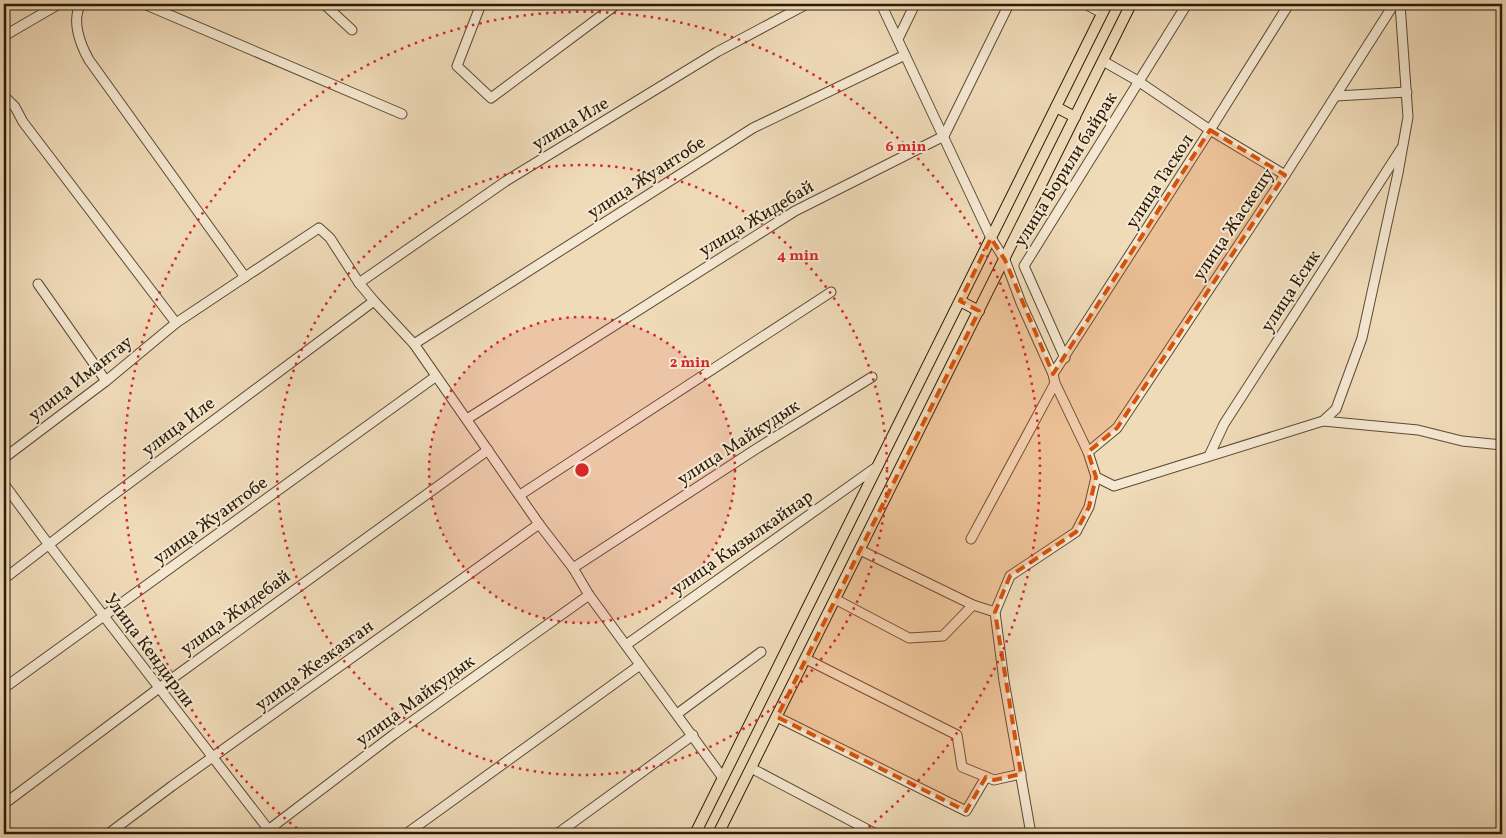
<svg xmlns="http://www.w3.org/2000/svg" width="1506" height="838" font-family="Vollkorn,serif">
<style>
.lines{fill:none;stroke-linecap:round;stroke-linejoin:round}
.minor-casing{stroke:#5c4b33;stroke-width:11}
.major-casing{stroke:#2a1b06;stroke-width:12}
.minor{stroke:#f5e8d2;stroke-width:9}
.major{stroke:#f0dbb9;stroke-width:10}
.marked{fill:#d5530b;fill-opacity:0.2;stroke:#d5530b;stroke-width:4;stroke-dasharray:10 6;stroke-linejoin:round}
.ring{fill:none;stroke:#d62828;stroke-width:2.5;stroke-dasharray:2.5 5}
.labels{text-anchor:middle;stroke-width:4;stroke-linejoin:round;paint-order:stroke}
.street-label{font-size:18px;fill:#2a1b06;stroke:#f5e8d2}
.centre{fill:#d62828;stroke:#f5e8d2;stroke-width:2.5}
.ring-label{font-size:15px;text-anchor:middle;font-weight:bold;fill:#d62828;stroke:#f5e8d2;stroke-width:4;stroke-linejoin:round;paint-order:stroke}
</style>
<rect width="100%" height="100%" fill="#f0dbb9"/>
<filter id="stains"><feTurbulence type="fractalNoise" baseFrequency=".004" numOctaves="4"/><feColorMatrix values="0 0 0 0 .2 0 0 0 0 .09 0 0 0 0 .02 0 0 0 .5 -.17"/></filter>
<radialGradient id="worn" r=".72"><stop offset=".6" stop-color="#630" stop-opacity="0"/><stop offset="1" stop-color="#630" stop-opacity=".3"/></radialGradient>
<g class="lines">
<g class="minor-casing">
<g id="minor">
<path d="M81 4C71 20 80 44 89 60L245 277 319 228 330 238 359 283 374 301 414 344 539 524 573 568 589 595 723 778"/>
<path d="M144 4 402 114"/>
<path d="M324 4 352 30"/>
<path d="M481 4 457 66 491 98 617 4"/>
<path d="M881 4 991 238 1005 260 1021 303 1053 374 1055 383 1088 452 1096 477 1114 486 1323 421 1336 409 1362 338 1398 173 1408 117 1400 4"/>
<path d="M1085 4 1102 13"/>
<path d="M4 36 59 4"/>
<path d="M898 39 915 4"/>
<path d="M1103 61 1138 81 1210 130 1285 175"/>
<path d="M1336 96 1407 92"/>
<path d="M4 100 7 99 15 107 23 122 176 323 245 277"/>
<path d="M359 283 506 181 717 52 807 4"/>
<path d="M38 284 106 381"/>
<path d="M414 344 753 128 905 55"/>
<path d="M1065 358 1024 266 1187 4"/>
<path d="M1053 374 1210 130 1289 4"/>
<path d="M467 419 795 211 944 136 1009 4"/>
<path d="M1323 421 1418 430 1462 441 1502 445"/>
<path d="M1088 452 1117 428 1285 175 1394 4"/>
<path d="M1209 456 1224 424 1401 149"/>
<path d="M4 458 106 381 176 323"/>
<path d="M4 484 49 545 272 834"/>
<path d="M520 495 831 292"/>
<path d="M971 539 1055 383"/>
<path d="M860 550 973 605 995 612"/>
<path d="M573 568 756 449 872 377"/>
<path d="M4 579 104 502 374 301"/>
<path d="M835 599 909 638 943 636 973 605"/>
<path d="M626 645 878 466"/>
<path d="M806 659 957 735 962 767 994 780 1021 774"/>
<path d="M4 688 435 377"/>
<path d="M677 714 761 652"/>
<path d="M777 717 966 811 986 777"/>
<path d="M751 768 876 834"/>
<path d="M4 804 159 688 488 450"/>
<path d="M108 834 172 786 539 524"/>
<path d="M263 834 393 735 589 595"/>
<path d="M406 834 640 665"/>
<path d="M557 834 693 735"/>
<path d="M1031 834 1004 681 995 612 1010 576 1076 532 1089 507 1096 477"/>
</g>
</g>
<g class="major-casing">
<g id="major">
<path d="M1056 107 1075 117"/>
<path d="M960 301 979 311"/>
<path d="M695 834 1107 4"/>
<path d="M718 834 1131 4"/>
</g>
</g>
<use href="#minor" class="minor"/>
<use href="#major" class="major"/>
</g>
<path class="marked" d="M1210 130 1285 175 1117 428 1088 452 1096 477 1089 507 1076 532 1010 576 995 612 1021 774 994 780 986 777 966 811 777 717 979 311 960 301 991 238 1005 260 1053 374Z"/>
<circle cx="582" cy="470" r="153" fill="#d62828" fill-opacity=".12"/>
<g class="ring">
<circle cx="582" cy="470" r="153"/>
<circle cx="582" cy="470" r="305"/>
<path d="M303 833A458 458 0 1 1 861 833"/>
</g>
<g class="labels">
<g class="street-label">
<text transform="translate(570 123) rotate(-31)" y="6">улица Иле</text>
<text transform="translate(1065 169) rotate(-58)" y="6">улица Борили байрак</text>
<text transform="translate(646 177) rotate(-33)" y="6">улица Жуантобе</text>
<text transform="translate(1159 181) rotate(-57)" y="6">улица Таскол</text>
<text transform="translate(756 218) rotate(-31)" y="6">улица Жидебай</text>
<text transform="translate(1233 224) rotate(-56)" y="6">улица Жаскешу</text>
<text transform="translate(1290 291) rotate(-57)" y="6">улица Есик</text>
<text transform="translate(80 378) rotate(-38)" y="6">улица Имантау</text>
<text transform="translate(178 426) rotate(-37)" y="6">улица Иле</text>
<text transform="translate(738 442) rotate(-33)" y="6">улица Майкудык</text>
<text transform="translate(210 520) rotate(-36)" y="6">улица Жуантобе</text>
<text transform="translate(742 542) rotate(-35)" y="6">улица Кызылкайнар</text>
<text transform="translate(235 612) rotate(-36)" y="6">улица Жидебай</text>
<text transform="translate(150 650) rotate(53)" y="6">Улица Кендирли</text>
<text transform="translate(314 665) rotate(-36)" y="6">улица Жезказган</text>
<text transform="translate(415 700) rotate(-36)" y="6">улица Майкудык</text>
</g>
</g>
<circle cx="582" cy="470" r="8" class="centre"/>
<g class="ring-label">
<text x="906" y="151">6 min</text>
<text x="798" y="260">4 min</text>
<text x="690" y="367">2 min</text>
</g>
<rect width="1506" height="838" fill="none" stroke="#f0dbb9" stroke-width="20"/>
<rect x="5" y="5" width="1496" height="828" fill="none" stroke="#2a1b06" stroke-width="2.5"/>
<rect x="10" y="10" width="1486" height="818" fill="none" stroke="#2a1b06"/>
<rect width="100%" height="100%" filter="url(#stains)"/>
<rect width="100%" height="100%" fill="url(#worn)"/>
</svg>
